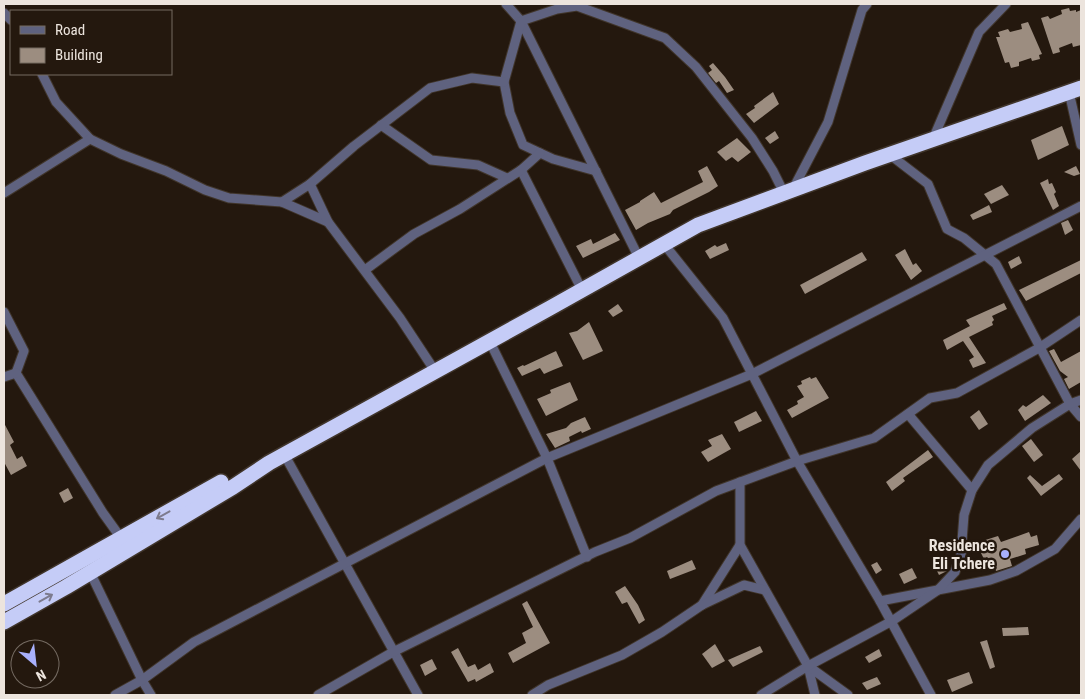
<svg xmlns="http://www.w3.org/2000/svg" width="1085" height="699" font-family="'Roboto Condensed',sans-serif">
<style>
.building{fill:#9c8d80}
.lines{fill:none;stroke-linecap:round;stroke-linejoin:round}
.street-casing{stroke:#40352b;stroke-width:11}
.highway-casing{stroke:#40352b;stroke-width:18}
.street{stroke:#5f627f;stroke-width:9}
.highway{stroke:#c5ccf7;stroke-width:15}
.oneway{stroke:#7d7b8e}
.poi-dot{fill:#a8b0fc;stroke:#24180e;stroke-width:2}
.labels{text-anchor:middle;stroke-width:5;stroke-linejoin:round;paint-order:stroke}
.poi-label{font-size:16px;font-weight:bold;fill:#ece4dd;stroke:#24180e;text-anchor:end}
</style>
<rect width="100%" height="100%" fill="#24180e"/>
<g class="building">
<path d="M1069 8 1070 11 1076 10V12L1081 10V45L1073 47 1072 43 1059 48 1060 52 1053 54 1041 18 1048 16 1050 19 1062 14 1061 10Z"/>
<path d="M1028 22 1042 54 1039 55 1040 59 1032 61 1031 58 1019 62V66L1011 68 1009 62 1005 63 996 37H1000L998 32 1008 29 1010 32 1022 29 1021 24Z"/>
<path d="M713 63 725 77 734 90 727 93 719 81 716 83 708 73 712 70 709 66Z"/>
<path d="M773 92 779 104 754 123 746 114 755 108 754 106Z"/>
<path d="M1062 126 1069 145 1038 160 1031 140Z"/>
<path d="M775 131 779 138 770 144 765 138Z"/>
<path d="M737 138 751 152 738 162 732 157 726 161 717 152Z"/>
<path d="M707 166 718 186 709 192 673 210 670 214 648 223 636 230 625 210 640 202V201L654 192 661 203 703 182 698 171Z"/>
<path d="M1076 166 1080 174 1074 176 1064 172Z"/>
<path d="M1048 179 1049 184 1052 183 1056 192 1054 194 1059 206 1053 210 1040 183Z"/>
<path d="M1002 185 1009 195 991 204 984 194Z"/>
<path d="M989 205 992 212 973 220 970 215Z"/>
<path d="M1068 220 1073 230 1065 235 1061 223Z"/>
<path d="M615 233 620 240 583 258 576 246 591 239 593 244Z"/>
<path d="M726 243 729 250 710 259 705 251 715 245 717 247Z"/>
<path d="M905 249 913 265 916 263 922 271 911 280 895 255Z"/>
<path d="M862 252 867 260 805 294 800 285Z"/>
<path d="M1019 256 1022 263 1011 269 1008 262Z"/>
<path d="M1081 260V273L1026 301 1019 290Z"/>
<path d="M1004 303 1007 309 992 316 994 320 992 322 993 325 969 337 986 363 973 368 969 360 974 357 963 341 947 350 943 340 970 326 966 320Z"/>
<path d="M618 304 623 311 613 317 608 311Z"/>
<path d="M589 322 603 351 583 360 569 333 577 331Z"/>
<path d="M1054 349 1061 362 1081 351V382L1069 389 1064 379 1068 377 1060 371 1049 351Z"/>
<path d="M556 351 563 366 553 370 544 374 540 368 522 376 517 368 523 365 524 366Z"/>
<path d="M810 377 811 379 816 377 829 398 792 418 787 410 798 404 797 401 804 397 797 386 802 384 801 381Z"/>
<path d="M570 382 578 400 546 416 537 399 551 393 550 390Z"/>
<path d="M1043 395 1051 403 1025 421 1018 410 1023 405 1026 407Z"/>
<path d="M979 410 988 424 979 430 970 417Z"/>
<path d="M756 411 762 421 739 432 734 422Z"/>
<path d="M585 417 591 429 582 433 581 431 569 437 570 441 555 448 546 434 566 428 571 423Z"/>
<path d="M4 423 14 442 10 445 17 459 22 456 27 466 11 475 4 462Z"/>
<path d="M722 434 731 449 708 462 701 452 712 446 708 440Z"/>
<path d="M1031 439 1043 455 1034 462 1022 446Z"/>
<path d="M928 450 933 457 903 478 905 481 892 491 886 482Z"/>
<path d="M1081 451V471L1072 459Z"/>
<path d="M1059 474 1063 479 1041 496 1027 478 1030 475 1042 486Z"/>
<path d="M68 488 73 498 64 503 59 493Z"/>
<path d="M1029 532 1031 537 1037 535 1039 545 1025 549 1026 554 1010 559 1012 566 996 571 993 561 989 562 987 557 984 559 976 543 998 536 1001 542Z"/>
<path d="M940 558 947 571 939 575 932 561Z"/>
<path d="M692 560 696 569 670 579 667 571Z"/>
<path d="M877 562 882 570 876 574 871 565Z"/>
<path d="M912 568 917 578 904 584 899 574Z"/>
<path d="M625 586 638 605 645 620 639 624 627 602 622 604 615 592Z"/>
<path d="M527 601 550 643 513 663 508 653 526 643 522 633 533 627 522 604Z"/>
<path d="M1028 627 1029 635 1003 636 1002 628Z"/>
<path d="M987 640 995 667 990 669 980 642Z"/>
<path d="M715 644 725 661 712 668 702 654Z"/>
<path d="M760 646 763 652 733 667 728 660Z"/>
<path d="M458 648 468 667 475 664 478 670 490 663 494 672 476 682 475 679 468 682 451 652Z"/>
<path d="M879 649 882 656 869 663 865 657Z"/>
<path d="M432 659 437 669 425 676 420 665Z"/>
<path d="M969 672 973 683 952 692 947 680Z"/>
<path d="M877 677 881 684 867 690 862 683Z"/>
</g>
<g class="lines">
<g class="street-casing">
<g id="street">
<path d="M506 4 521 21 639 258"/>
<path d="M4 13 11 20"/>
<path d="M42 74 56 102 90 139 121 154 166 171 205 190 229 198 282 202"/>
<path d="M1069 92 1081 145"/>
<path d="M381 125 431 160 478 165 507 178"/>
<path d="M933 139 979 32 1006 4"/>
<path d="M889 154 928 184 947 229 964 238 996 264 1070 404 1081 417"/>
<path d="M521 170 582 290"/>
<path d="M596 171 553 159 523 145 510 113 504 82 521 21 557 9 577 6 665 38 696 67 752 138 773 171 784 193"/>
<path d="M310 184 282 202 328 222"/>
<path d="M793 189 828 122 862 10 867 4"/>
<path d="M4 193 90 139"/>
<path d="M664 244 723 318 797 461 880 601 931 695"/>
<path d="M365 270 414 234 460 209 521 170 540 153"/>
<path d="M4 312 24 351 16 373"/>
<path d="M435 371 400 318 328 222 310 184 354 146 430 88 472 78 504 82"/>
<path d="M16 373 103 513 121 538"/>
<path d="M4 377 16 373"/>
<path d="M908 414 972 490"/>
<path d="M284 454 418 695"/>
<path d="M740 482V545L808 666 815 695"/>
<path d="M587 557 547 458 752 374 1081 206"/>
<path d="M90 572 142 680 151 695"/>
<path d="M880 601 990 580 1016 571 1055 549 1081 519"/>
<path d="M702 605 740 545"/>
<path d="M808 666 848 695"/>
<path d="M115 695 142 680 194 642 547 458 490 342"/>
<path d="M318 695 393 652 595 552 630 538 716 491 797 461 874 438 930 398 957 393 1039 348 1081 320"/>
<path d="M532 695 548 685 622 655 662 632 702 605 744 585 765 590"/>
<path d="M761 695 808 666 892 621 938 590 955 572 961 554 964 515 972 490 988 465 1032 428 1070 404 1081 400"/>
</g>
</g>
<g class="highway-casing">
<g id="highway">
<path d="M4 604 221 482"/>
<path d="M4 622 66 587 233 487 269 463 550 308 698 225 865 163 1081 88"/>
</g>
</g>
<use href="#street" class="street"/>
<use href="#highway" class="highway"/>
</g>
<defs><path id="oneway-shaft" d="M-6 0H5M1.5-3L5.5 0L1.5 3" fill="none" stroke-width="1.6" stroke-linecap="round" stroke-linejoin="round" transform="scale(1.25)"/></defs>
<g class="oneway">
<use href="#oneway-shaft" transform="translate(163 515) rotate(151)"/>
<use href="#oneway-shaft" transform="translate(46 598) rotate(-29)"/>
</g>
<circle class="poi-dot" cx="1005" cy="554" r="5"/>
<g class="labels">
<g class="poi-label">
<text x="995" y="551">Residence<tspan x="995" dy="18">Eli Tchere</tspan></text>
</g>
</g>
<rect width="1085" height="699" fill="none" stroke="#ece4dd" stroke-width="10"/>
<rect x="10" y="10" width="162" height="65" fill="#24180e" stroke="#746a61"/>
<rect x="20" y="26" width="25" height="8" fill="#5f627f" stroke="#746a61"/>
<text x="55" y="35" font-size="15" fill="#ece4dd">Road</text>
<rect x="20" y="48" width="25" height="15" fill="#9c8d80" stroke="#746a61"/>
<text x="55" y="60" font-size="15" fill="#ece4dd">Building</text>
<g transform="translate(35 664) rotate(152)"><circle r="24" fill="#24180e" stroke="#746a61"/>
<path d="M0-4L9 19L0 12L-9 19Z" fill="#a8b0fc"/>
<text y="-8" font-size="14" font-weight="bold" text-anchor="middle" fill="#ece4dd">N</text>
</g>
</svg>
